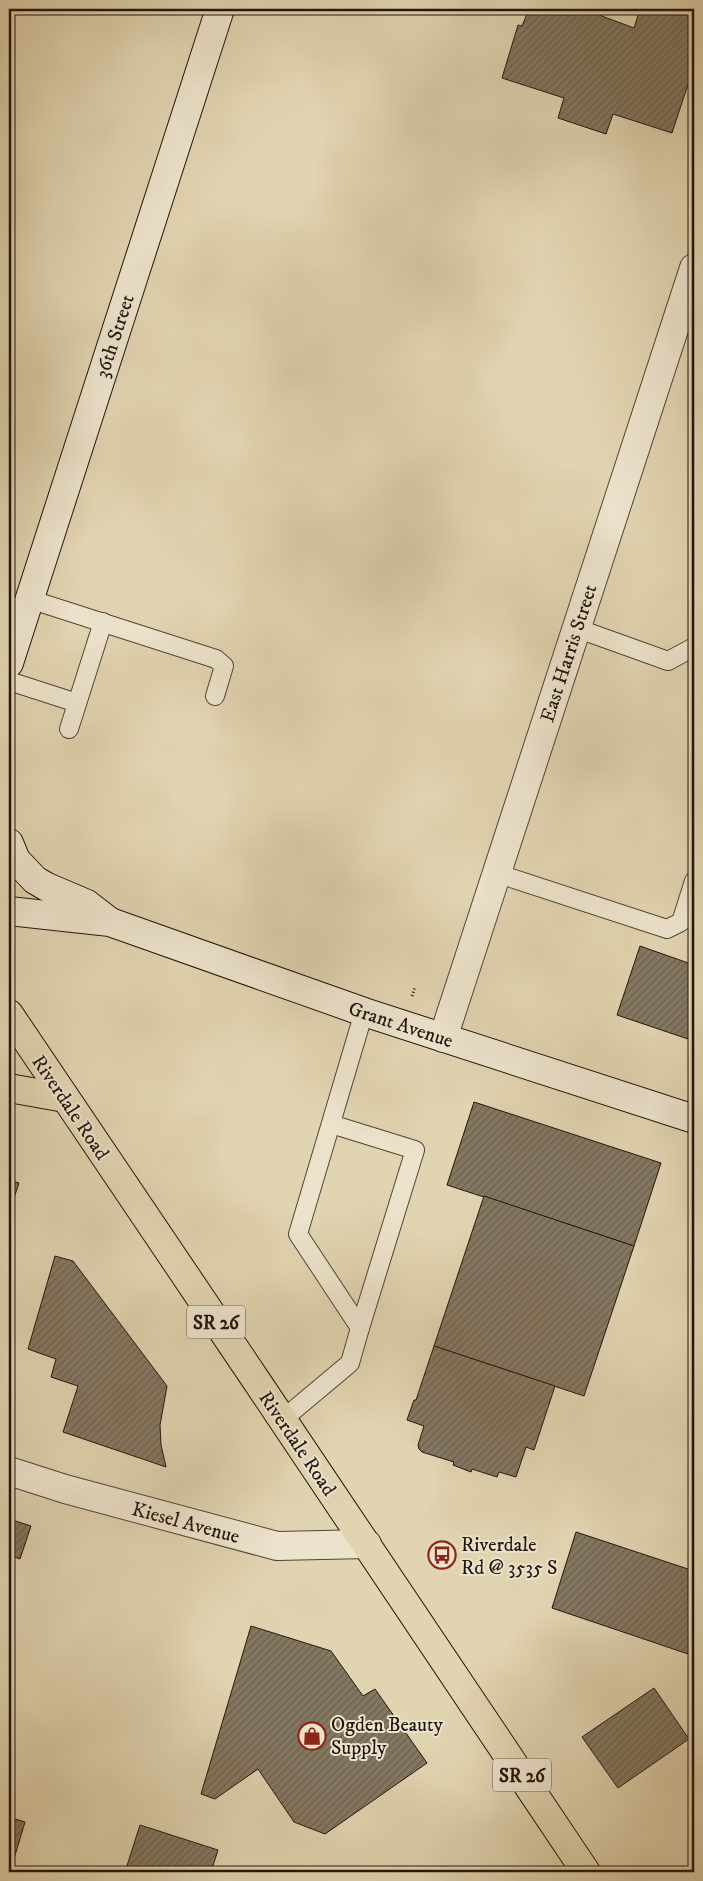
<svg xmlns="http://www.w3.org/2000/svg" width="703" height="1881" font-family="'IM FELL DW Pica',serif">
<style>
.building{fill:url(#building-hatch);stroke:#20150e}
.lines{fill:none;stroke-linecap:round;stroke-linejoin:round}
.lane-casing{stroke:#504536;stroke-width:20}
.street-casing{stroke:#504536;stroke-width:30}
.secondary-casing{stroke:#20150e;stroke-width:30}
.primary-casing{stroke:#20150e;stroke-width:30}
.path{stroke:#20150e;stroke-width:3;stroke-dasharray:1 2.5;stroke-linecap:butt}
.lane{stroke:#ece3cc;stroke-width:18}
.street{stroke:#ece3cc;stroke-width:28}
.secondary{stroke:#ece3cc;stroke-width:28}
.primary{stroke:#e1d4b0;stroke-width:28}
.labels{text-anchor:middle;stroke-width:4;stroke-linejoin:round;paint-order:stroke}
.shield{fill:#ece3cc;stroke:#5d5347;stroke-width:1}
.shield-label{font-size:19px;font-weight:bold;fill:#20150e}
.street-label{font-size:20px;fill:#20150e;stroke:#ece3cc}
.poi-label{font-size:20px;fill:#20150e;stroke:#ece3cc;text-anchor:start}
</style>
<defs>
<pattern id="building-hatch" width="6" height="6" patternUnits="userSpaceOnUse" patternTransform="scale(1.25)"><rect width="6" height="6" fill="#847862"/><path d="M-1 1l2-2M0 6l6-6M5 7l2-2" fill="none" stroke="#6c614f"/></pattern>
</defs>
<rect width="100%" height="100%" fill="#e1d4b0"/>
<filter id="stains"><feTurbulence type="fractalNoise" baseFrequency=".004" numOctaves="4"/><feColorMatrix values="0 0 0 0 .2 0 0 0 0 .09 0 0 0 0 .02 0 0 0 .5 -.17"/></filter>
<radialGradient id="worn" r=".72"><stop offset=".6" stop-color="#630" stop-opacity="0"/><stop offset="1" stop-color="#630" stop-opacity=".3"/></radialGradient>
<g class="building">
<path d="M529 9H601L599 15 634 28 640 9H694V66L672 133 613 114 606 134 558 118 564 98 502 78 518 25 522 26Z"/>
<path d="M640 946 694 965V1041L617 1015Z"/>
<path d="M474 1102 661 1163 634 1246 447 1185Z"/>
<path d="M9 1180 19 1183 14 1198 9 1197Z"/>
<path d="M484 1196 634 1246 584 1396 434 1346Z"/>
<path d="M55 1256 73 1261 167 1386 160 1425 161 1445 166 1467 63 1432 78 1386 51 1377 56 1359 28 1349Z"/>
<path d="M434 1346 555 1386 534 1450 526 1447 516 1477 499 1472 497 1477 472 1469 471 1472 453 1465 454 1462 422 1452 419 1449 418 1445 424 1426 407 1420 414 1400H416Z"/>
<path d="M9 1519 31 1526 20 1559 9 1555Z"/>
<path d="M576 1532 694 1571V1656L552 1608Z"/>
<path d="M251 1626 331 1651 363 1696 375 1689 427 1763 325 1834 294 1822 258 1769 215 1799 201 1794Z"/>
<path d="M654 1688 689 1739 618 1788 582 1737Z"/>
<path d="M9 1817 25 1822 10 1872H9Z"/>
<path d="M140 1825 218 1850 211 1872H125Z"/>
</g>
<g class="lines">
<g class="lane-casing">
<g id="lane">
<path d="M29 599 216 659 224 666 215 696"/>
<path d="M576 628 668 661 694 647"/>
<path d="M9 681 77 703"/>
<path d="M69 729 103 622"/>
<path d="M496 873 667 929 681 922 694 881"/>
<path d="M331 1124 415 1150 360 1328 298 1234C320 1160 342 1086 364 1012"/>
<path d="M282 1420 350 1363 360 1328"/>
</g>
</g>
<g class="street-casing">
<g id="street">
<path d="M443 1038 694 268"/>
<path d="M9 1471 65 1489 277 1546 367 1544"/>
</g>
</g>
<g class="secondary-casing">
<g id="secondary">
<path d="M9 663 220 9"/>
<path d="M9 843 16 860 35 880 47 887 87 904 109 921"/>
<path d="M9 911 110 922 364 1012 694 1119"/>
</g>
</g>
<g class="primary-casing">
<g id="primary">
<path d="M9 1014C201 1300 396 1585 586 1872"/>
<path d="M9 1088 65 1098"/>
</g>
</g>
<path class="path" d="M412 996 415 987"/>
<use href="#lane" class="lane"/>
<use href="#street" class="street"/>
<use href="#secondary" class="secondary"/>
<use href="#primary" class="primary"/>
</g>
<defs>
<g id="bus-ring" transform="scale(1.4375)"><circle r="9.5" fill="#ece3cc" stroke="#8f2418" stroke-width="1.5"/><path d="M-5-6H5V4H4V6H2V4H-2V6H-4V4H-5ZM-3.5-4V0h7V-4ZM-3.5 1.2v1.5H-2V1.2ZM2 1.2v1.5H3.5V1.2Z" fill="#8f2418"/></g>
<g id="shop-ring" transform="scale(1.4375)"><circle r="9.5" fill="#ece3cc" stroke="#8f2418" stroke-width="1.5"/><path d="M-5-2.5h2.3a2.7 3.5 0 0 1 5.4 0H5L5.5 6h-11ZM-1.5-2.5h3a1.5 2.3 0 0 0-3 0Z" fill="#8f2418"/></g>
</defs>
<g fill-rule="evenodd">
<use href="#bus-ring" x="442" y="1555"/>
<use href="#shop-ring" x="312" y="1736"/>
</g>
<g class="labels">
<g class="shield">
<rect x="187" y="1305.5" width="58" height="33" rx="4"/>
<rect x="493" y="1758.5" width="58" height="33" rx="4"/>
</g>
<g class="shield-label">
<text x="216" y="1329">SR 26</text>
<text x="522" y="1782">SR 26</text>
</g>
<g class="street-label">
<text transform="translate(114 336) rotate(-72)" y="7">36th Street</text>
<text transform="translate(568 653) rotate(-72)" y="7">East Harris Street</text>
<text transform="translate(401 1024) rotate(18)" y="7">Grant Avenue</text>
<text transform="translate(71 1107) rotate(56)" y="7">Riverdale Road</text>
<text transform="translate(298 1443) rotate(56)" y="7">Riverdale Road</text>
<text transform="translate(186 1522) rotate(15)" y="7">Kiesel Avenue</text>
</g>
<g class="poi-label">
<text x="461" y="1551">Riverdale<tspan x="461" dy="23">Rd @ 3535 S</tspan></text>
<text x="331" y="1731">Ogden Beauty<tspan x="331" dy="23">Supply</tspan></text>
</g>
</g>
<rect width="703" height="1881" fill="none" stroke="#e1d4b0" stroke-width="30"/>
<rect x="10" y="10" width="683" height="1861" fill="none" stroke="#20150e" stroke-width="2.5"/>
<rect x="15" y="15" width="673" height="1851" fill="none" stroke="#20150e"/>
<rect width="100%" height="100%" filter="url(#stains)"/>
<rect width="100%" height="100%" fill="url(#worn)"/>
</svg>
